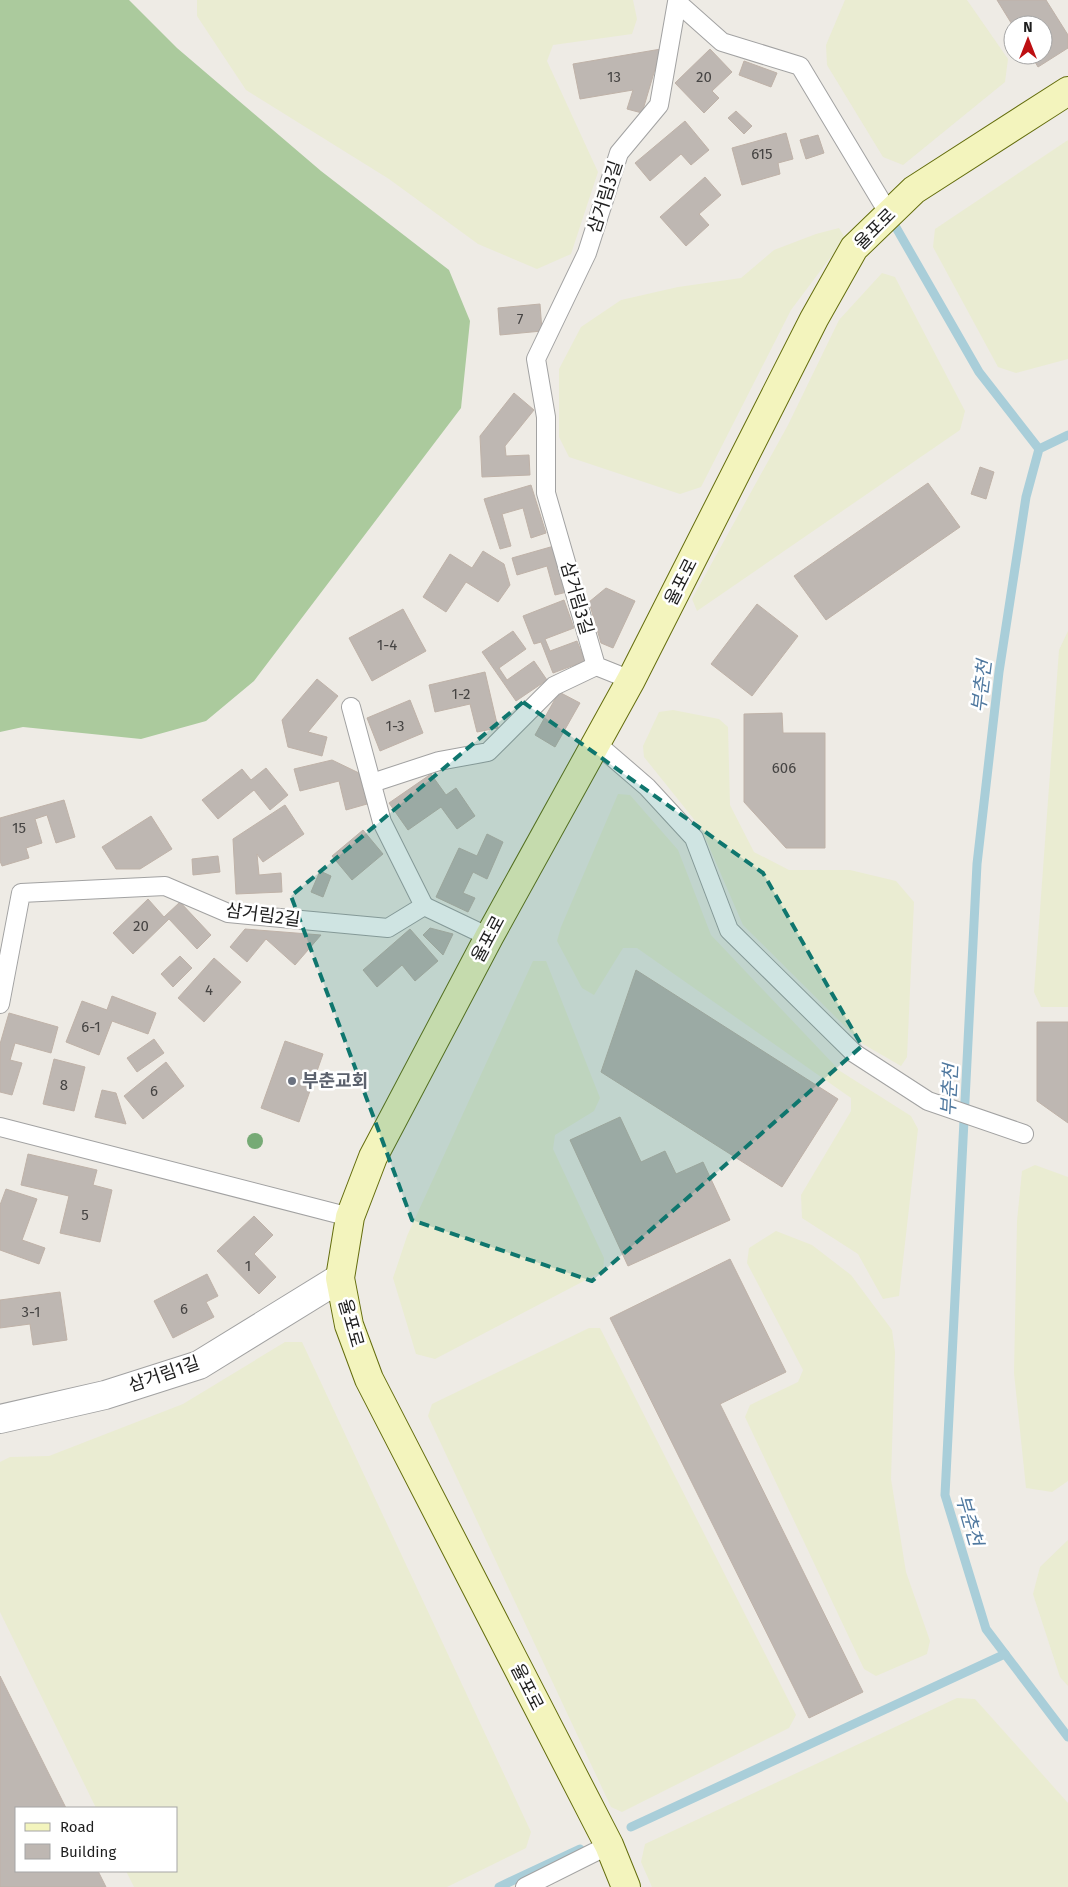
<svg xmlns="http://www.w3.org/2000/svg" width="1068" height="1887" font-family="'Fira Sans','Noto Sans KR',sans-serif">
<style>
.farmland{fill:#eaecd2}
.forest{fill:#abca9d}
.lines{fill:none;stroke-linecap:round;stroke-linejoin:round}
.stream{stroke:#a9ced9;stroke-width:9}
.building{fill:#beb7b2;stroke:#bfb2a8}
.lane-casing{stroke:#a2a2a2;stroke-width:20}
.street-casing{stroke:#a2a2a2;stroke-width:30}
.secondary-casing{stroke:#646d0d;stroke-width:30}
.lane{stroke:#fff;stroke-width:18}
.street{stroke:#fff;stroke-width:28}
.secondary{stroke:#f3f4bd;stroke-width:28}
.tree{fill:#76aa75}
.marked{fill:#0f766e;fill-opacity:0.2;stroke:#0f766e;stroke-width:4;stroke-dasharray:10 6;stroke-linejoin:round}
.worship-dot{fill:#6b7280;stroke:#fff;stroke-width:2}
.labels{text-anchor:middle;stroke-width:5;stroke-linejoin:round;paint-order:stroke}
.number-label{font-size:15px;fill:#464443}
.street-label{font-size:18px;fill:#1e1e1e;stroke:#fff}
.worship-label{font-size:18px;font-weight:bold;fill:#5b616d;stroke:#fff;text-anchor:start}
.water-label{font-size:19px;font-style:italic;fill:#4f789f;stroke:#fff}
</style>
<rect width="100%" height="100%" fill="#eeebe5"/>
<g class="farmland">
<path d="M197 0H633L637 19 632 34 553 45 547 61 598 172 571 254 537 269 478 244 389 179 246 90 197 16Z"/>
<path d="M845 0H967L1008 59 1005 82 903 165 883 157 827 65 826 45Z"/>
<path d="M1068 140V359L1016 373 998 367 933 247 935 229Z"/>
<path d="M839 228 845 238 791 310 701 487 680 494 569 457 559 437V369L581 327 621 300 678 287 741 278 774 250 816 234Z"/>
<path d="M882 273 895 277 965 411 960 430 697 611 692 599 788 425 839 320Z"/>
<path d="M1068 631V1007H1041L1034 992 1059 650Z"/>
<path d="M673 710 719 719 728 727 730 805 754 852 789 870H850L896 881 914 902 907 1057 901 1066 863 1044 743 925 701 828 644 757 643 746 659 712Z"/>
<path d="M618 794 630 795 678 850 711 935 840 1071 911 1116 918 1129 899 1296 883 1299 858 1254 802 1218 801 1195 851 1111V1098L637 948H623L594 995 582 988 557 941 561 927Z"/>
<path d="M533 961H546L600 1098 594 1111 555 1135 553 1149 604 1258 603 1271 435 1359 416 1354 393 1278 407 1236Z"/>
<path d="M1035 1165 1068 1177V1481L1052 1492 1026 1488 1014 1373 1017 1221 1022 1171Z"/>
<path d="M776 1231 812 1245 851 1275 892 1330 895 1352 891 1479 906 1572 930 1641 927 1654 876 1676 864 1669 745 1417 750 1405 798 1382 803 1370 747 1263 749 1248Z"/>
<path d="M589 1328H600L796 1715 789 1728 622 1812 611 1807 428 1416 432 1404Z"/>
<path d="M285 1342H302L531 1832 526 1848 447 1887H134L126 1871H176V1808H96L0 1612V1462L10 1457 49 1456 183 1404Z"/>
<path d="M1068 1540V1686L1060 1677 1033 1594 1040 1567Z"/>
<path d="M957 1698 975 1699 1068 1803V1887H652L641 1862 645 1844Z"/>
</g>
<path class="forest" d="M0 0H129L177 48 321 171 449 270 470 321 461 408 254 681 206 721 141 739 23 727 0 732Z"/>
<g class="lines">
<g class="stream">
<path d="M890 217 979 372 1039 449"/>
<path d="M1068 435 1039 449 1026 497 999 672 977 864 945 1495 986 1629 1068 1737"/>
<path d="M631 1827 1005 1654"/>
<path d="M499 1887 580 1849"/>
</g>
</g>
<g class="building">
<path d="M997 0H1046L1068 35V48L1038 67 1031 55H1043V25L1013 26Z"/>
<path d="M661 49 642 113 627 109 633 90 580 99 573 64Z"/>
<path d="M710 49 732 72 712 91 719 98 704 113 675 83Z"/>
<path d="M744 61 777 73 771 87 739 75Z"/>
<path d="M736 111 752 126 744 134 728 118Z"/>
<path d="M685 121 709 150 691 165 681 154 650 181 635 163Z"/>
<path d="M786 133 793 159 778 163 780 174 742 185 732 148Z"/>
<path d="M818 135 824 153 806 159 800 140Z"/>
<path d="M705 177 721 195 699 214 709 225 686 246 660 217Z"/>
<path d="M540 304 542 331 500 335 498 308Z"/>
<path d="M514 393 534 410 505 446 506 456 529 455 530 475 482 477 480 436Z"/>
<path d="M980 467 994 472 986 499 971 494Z"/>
<path d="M928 483 960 527 826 620 794 576Z"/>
<path d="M531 485 546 533 531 538 523 508 502 514 511 546 500 549 484 499Z"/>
<path d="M554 546 567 592 555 595 547 566 517 575 512 558Z"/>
<path d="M483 551 504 564 510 585 498 602 466 582 446 612 423 597 450 554 472 568Z"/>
<path d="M606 588 635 601 613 648 601 643 589 602Z"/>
<path d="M564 600 574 628 545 639 550 651 577 641 585 661 553 673 541 642 534 644 523 616Z"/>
<path d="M757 604 798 636 752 696 711 664Z"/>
<path d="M403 609 426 651 372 681 349 638Z"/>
<path d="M513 631 526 649 499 668 507 680 534 661 547 680 516 701 482 652Z"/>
<path d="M485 672 498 728 477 732 470 704 435 712 429 685Z"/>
<path d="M317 679 338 696 308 732 327 737 322 756 288 747 282 720Z"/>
<path d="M559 692 580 703 555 747 535 735Z"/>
<path d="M410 700 423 733 380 751 367 718Z"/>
<path d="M782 713 783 733H825V848H786L744 802V714Z"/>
<path d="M332 760 359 773 367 804 346 810 339 781 300 791 294 769Z"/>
<path d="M266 768 288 795 270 810 254 790 218 819 202 800 242 769 251 780Z"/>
<path d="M431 774 446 795 456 788 475 816 457 829 441 807 408 830 389 803Z"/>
<path d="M64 800 75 837 56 843 47 815 35 819 42 843 26 848 29 858 2 866 0 861V818Z"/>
<path d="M285 805 304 834 263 862 257 854 259 875 281 873 282 892 236 894 233 839Z"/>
<path d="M151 816 172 849 140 869H116L102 847Z"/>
<path d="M363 830 383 854 352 880 332 856Z"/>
<path d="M487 834 503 842 487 879 473 872 463 893 475 898 468 912 436 897 459 848 477 856Z"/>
<path d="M218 856 220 872 193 875 192 859Z"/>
<path d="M320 871 331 876 323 897 311 892Z"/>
<path d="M148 899 164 917 180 902 211 935 197 949 169 919 133 954 113 933Z"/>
<path d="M430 928 453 934 443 955 423 935Z"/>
<path d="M245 929 321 935 295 965 266 939 247 962 230 947Z"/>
<path d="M410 929 438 961 415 981 402 965 377 987 363 970Z"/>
<path d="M180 956 192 968 173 987 161 974Z"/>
<path d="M214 958 241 982 204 1022 178 998Z"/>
<path d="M636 970 838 1099 782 1187 601 1072Z"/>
<path d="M112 996 156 1013 148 1034 112 1021 99 1055 66 1042 82 1001 107 1010Z"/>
<path d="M9 1013 58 1027 51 1053 15 1043 10 1060 22 1063 12 1095 0 1092V1044Z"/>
<path d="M1037 1022H1068V1123L1037 1101Z"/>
<path d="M154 1039 164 1053 137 1072 127 1058Z"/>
<path d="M285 1041 323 1054 299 1122 261 1108Z"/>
<path d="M54 1059 85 1067 74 1111 43 1104Z"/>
<path d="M166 1062 184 1086 143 1119 124 1096Z"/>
<path d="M102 1090 116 1093 126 1124 95 1117Z"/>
<path d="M620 1117 641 1162 665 1151 676 1174 703 1162 730 1220 628 1266 570 1140Z"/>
<path d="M28 1154 97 1170 93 1185 112 1190 100 1242 60 1233 69 1196 21 1185Z"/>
<path d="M6 1189 37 1199 22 1240 45 1248 39 1264 0 1250V1205Z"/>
<path d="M254 1216 273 1235 254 1254 276 1277 259 1294 217 1251Z"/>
<path d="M730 1259 786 1372 720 1404 863 1692 809 1718 610 1318Z"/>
<path d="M207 1274 218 1296 206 1302 214 1317 173 1338 154 1301Z"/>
<path d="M60 1292 67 1340 33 1345 30 1324 0 1328V1300Z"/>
<path d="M0 1676 66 1808H16V1871H98L106 1887H0Z"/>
</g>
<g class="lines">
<g class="lane-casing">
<g id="lane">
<path d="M631 680 596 666 546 493V417L536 359 587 253 619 153 659 105 677 2 722 42 800 66 889 214"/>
<path d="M351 707 382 822 424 906"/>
<path d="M596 743 647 787 694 838 729 930 854 1053 928 1101 1024 1134"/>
<path d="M372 783 439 761 488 752 554 686 596 666"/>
<path d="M0 1004 21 893 165 886 228 913 388 928 424 906 489 937"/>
<path d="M0 1127 350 1217"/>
<path d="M525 1887 609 1845"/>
</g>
</g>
<g class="street-casing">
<path id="street" d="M0 1419 105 1395 199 1365 340 1278"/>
</g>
<g class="secondary-casing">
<path id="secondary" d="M626 1887 609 1845 369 1379 349 1325 340 1278 350 1217 373 1157 489 937 631 680 814 319 854 248 914 190 1068 91"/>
</g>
<use href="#lane" class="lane"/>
<use href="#street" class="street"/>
<use href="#secondary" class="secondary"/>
</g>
<circle class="tree" cx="255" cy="1141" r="8"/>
<path class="marked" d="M523 702 763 873 862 1046 592 1281 412 1220 291 896Z"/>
<circle class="worship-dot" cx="292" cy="1081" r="5"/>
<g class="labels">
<g class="number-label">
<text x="614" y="82">13</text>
<text x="704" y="82">20</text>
<text x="762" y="159">615</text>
<text x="520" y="324">7</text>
<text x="387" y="650">1-4</text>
<text x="461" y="699">1-2</text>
<text x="395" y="731">1-3</text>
<text x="784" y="773">606</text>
<text x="19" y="833">15</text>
<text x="141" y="931">20</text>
<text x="209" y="995">4</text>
<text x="91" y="1032">6-1</text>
<text x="64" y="1090">8</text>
<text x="154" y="1096">6</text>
<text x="85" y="1220">5</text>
<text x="248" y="1271">1</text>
<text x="184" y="1314">6</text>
<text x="31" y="1317">3-1</text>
</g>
<g class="street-label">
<text transform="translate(605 197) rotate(-72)" y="6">삼거림3길</text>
<text transform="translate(875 229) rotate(-45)" y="6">율포로</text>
<text transform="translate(681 582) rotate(-63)" y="6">율포로</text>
<text transform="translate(577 598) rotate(74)" y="6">삼거림3길</text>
<text transform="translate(263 915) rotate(8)" y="6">삼거림2길</text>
<text transform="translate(488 939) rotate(-62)" y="6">율포로</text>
<text transform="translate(351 1323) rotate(74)" y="6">율포로</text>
<text transform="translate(164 1374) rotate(-19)" y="6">삼거림1길</text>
<text transform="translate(527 1687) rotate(63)" y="6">율포로</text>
</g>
<g class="worship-label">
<text x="302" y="1087">부춘교회</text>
</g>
<g class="water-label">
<text transform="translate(981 686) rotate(-83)" y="7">부춘천</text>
<text transform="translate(949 1090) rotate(-87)" y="7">부춘천</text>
<text transform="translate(970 1520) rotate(74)" y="7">부춘천</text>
</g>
</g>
<rect x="15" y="1807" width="162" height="65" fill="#ffffff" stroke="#a5a5a5"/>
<rect x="25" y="1823" width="25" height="8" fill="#f3f4bd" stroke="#a5a5a5"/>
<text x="60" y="1832" font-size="15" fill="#1e1e1e">Road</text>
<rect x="25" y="1844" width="25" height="15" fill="#beb7b2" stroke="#a5a5a5"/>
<text x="60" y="1857" font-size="15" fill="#1e1e1e">Building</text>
<g transform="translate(1028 40)"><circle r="24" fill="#ffffff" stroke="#a5a5a5"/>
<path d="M0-4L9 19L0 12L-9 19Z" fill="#bd0f12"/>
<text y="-8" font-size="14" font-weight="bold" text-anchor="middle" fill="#1e1e1e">N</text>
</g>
</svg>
